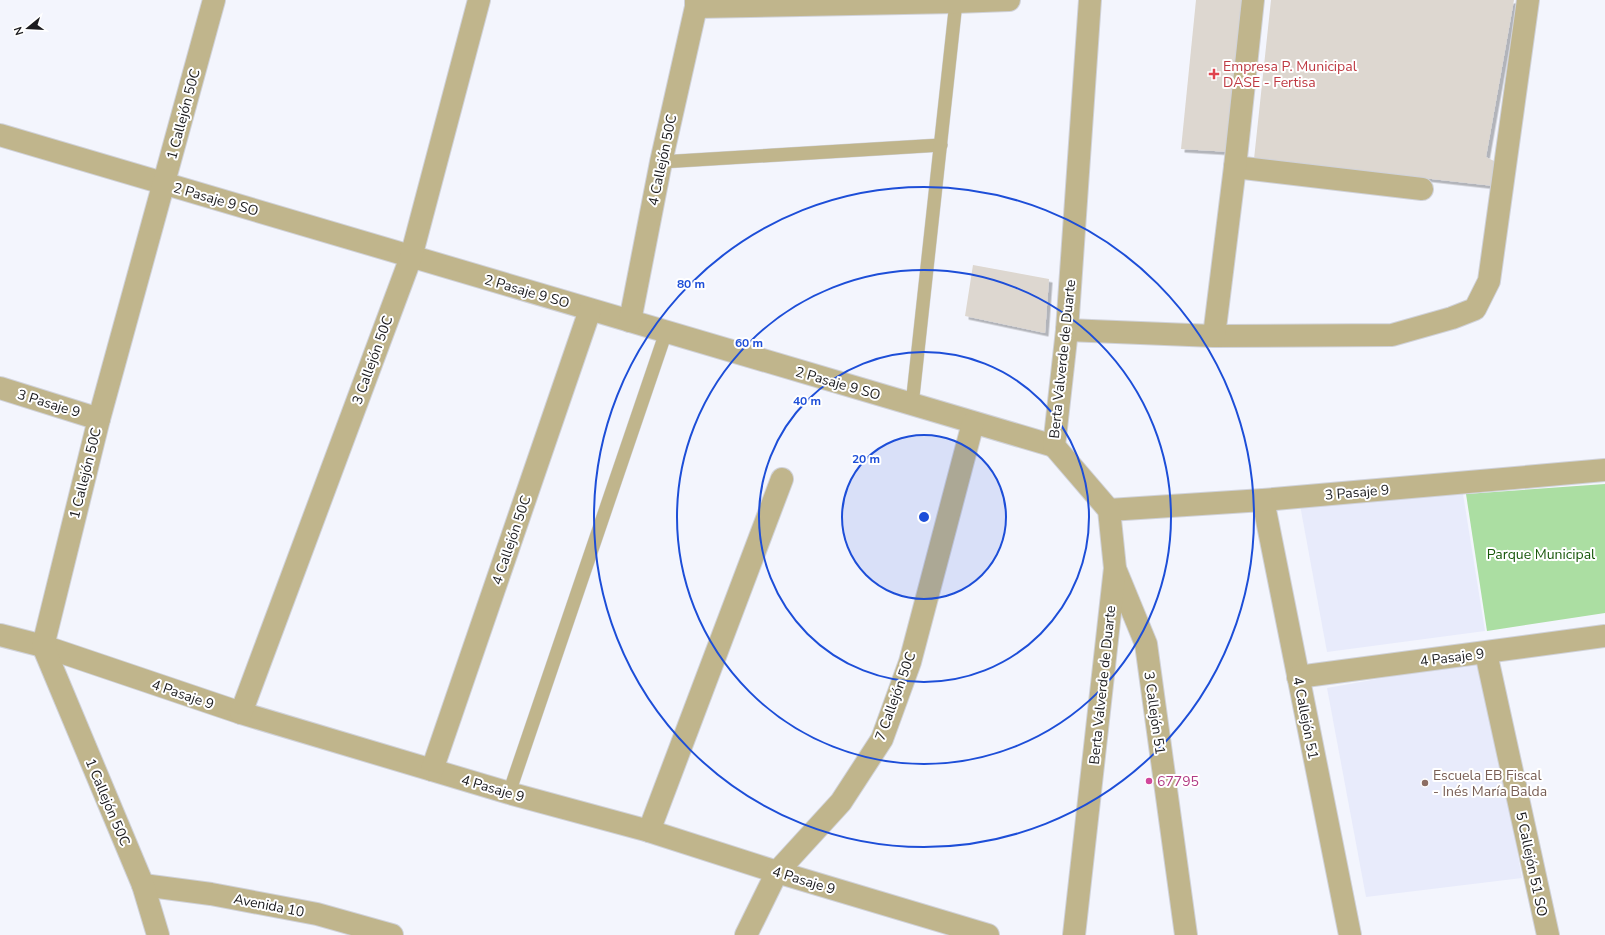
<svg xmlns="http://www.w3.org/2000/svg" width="1605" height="935" font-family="'Nunito Sans',sans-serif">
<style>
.built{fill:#e8ebfb}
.green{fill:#abdea2}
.building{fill:#ddd7d0;filter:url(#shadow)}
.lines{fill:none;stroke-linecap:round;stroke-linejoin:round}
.service-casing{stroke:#d0d2d9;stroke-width:14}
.minor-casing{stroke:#d0d2d9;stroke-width:24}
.service{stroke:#c0b58c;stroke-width:13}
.minor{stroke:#c0b58c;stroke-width:22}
.ring{fill:none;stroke:#1d4ed8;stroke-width:2}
.health-dot{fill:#e0444e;stroke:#fff;stroke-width:1.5}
.hotel-dot{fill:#d1479c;stroke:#fff;stroke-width:1.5}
.education-dot{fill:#8d6e63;stroke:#fff;stroke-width:1.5}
.labels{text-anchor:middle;stroke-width:4;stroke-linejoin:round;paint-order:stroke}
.health-label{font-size:14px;fill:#be3a42;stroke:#fff;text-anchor:start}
.street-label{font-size:14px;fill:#1b1b1e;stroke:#fff}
.park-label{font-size:14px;fill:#19580b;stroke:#fff}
.education-label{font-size:14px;fill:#785e54;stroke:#fff;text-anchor:start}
.hotel-label{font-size:14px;fill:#b23c85;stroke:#fff;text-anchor:start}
.centre{fill:#1d4ed8;stroke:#fff;stroke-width:2}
.ring-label{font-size:12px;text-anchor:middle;font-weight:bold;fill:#1d4ed8;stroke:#fff;stroke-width:4;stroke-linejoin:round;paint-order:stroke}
</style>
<defs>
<filter id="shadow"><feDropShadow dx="3.5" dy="3.5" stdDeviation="0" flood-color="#0004"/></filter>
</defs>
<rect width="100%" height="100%" fill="#f3f5fd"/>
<g class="built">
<path d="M1463 494 1485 631 1327 652 1300 505Z"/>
<path d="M1483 660 1522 878 1366 897 1327 688Z"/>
</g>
<path class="green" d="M1605 484V613L1487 631 1466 494Z"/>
<g class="building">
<path d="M1196 0H1246L1231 152 1181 149Z"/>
<path d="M1271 0H1514L1486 157 1496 162 1494 186 1254 159Z"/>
<path d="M973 265 1049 279 1045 333 965 316Z"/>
</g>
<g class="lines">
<g class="service-casing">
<g id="service">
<path d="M661 162 941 145"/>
<path d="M912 405 956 2"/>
<path d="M509 793 666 332"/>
</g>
</g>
<g class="minor-casing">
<g id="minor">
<path d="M696 7 956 2 1009 0"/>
<path d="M0 135 1054 446"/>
<path d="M1235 167 1422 189"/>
<path d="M630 321 661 162 696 7V0"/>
<path d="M1067 330 1214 336 1392 335 1452 318 1475 309 1489 281 1528 0"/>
<path d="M1214 336 1235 167 1253 0"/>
<path d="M0 388 99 419"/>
<path d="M1263 500 1350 935"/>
<path d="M1109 510 1263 500 1605 470"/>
<path d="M1116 571 1146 644 1186 935"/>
<path d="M0 635 43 646 241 713 509 793 649 831 777 872 988 935"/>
<path d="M1486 653 1548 935"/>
<path d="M1298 677 1605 636"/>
<path d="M241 713 411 257 479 0"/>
<path d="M432 770 590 310"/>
<path d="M649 831 782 479"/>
<path d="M143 885 211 894 317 914 392 935"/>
<path d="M158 935 143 885 43 646 99 419 214 0"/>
<path d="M746 935 777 872 841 802 882 739 910 662 973 423"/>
<path d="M1074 935 1115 568 1109 510 1054 446 1067 330 1090 0"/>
</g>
</g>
<use href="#service" class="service"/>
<use href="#minor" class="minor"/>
</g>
<circle cx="924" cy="517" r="82" fill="#1d4ed8" fill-opacity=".12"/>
<g class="ring">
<circle cx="924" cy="517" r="82"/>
<circle cx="924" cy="517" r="165"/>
<circle cx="924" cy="517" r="247"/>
<circle cx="924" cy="517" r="330"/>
</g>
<path class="health-dot" d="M1212 68h4v4h4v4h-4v4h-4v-4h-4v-4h4z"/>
<circle class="hotel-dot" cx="1149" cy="781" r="4"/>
<circle class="education-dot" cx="1425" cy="783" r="4"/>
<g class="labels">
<g class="health-label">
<text x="1223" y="71">Empresa P. Municipal<tspan x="1223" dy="16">DASE - Fertisa</tspan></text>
</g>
<g class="street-label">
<text transform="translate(183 114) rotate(-75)" y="5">1 Callejón 50C</text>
<text transform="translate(662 160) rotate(-78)" y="5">4 Callejón 50C</text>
<text transform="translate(216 199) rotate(16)" y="5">2 Pasaje 9 SO</text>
<text transform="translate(527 291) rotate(16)" y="5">2 Pasaje 9 SO</text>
<text transform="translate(1062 359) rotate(-84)" y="5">Berta Valverde de Duarte</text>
<text transform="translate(372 360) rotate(-70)" y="5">3 Callejón 50C</text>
<text transform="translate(838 383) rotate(16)" y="5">2 Pasaje 9 SO</text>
<text transform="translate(49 403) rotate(17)" y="5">3 Pasaje 9</text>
<text transform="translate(85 473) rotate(-76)" y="5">1 Callejón 50C</text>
<text transform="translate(1357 492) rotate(-5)" y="5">3 Pasaje 9</text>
<text transform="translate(511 540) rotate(-71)" y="5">4 Callejón 50C</text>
<text transform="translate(1452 657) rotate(-7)" y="5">4 Pasaje 9</text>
<text transform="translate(1102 685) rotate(-84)" y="5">Berta Valverde de Duarte</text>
<text transform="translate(183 694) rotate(19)" y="5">4 Pasaje 9</text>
<text transform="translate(895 696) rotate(-70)" y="5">7 Callejón 50C</text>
<text transform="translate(1155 713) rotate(82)" y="5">3 Callejón 51</text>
<text transform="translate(1306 718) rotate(79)" y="5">4 Callejón 51</text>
<text transform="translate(493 788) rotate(16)" y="5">4 Pasaje 9</text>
<text transform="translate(108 802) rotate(67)" y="5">1 Callejón 50C</text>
<text transform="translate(1532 864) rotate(78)" y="5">5 Callejón 51 SO</text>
<text transform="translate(804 880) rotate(17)" y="5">4 Pasaje 9</text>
<text transform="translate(269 905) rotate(11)" y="5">Avenida 10</text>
</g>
<g class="park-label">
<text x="1541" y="559">Parque Municipal</text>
</g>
<g class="education-label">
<text x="1433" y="780">Escuela EB Fiscal<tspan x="1433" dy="16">- Inés María Balda</tspan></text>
</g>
<g class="hotel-label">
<text x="1157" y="786">67795</text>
</g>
</g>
<circle cx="924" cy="517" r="6" class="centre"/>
<g class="ring-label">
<text x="691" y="288">80 m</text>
<text x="749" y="347">60 m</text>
<text x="807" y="405">40 m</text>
<text x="866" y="463">20 m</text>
</g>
<g transform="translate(28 28) rotate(252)" stroke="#ffffff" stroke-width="3" paint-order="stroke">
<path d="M0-3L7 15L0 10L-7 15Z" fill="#1b1b1e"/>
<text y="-6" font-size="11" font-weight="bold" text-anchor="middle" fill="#1b1b1e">N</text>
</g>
</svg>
